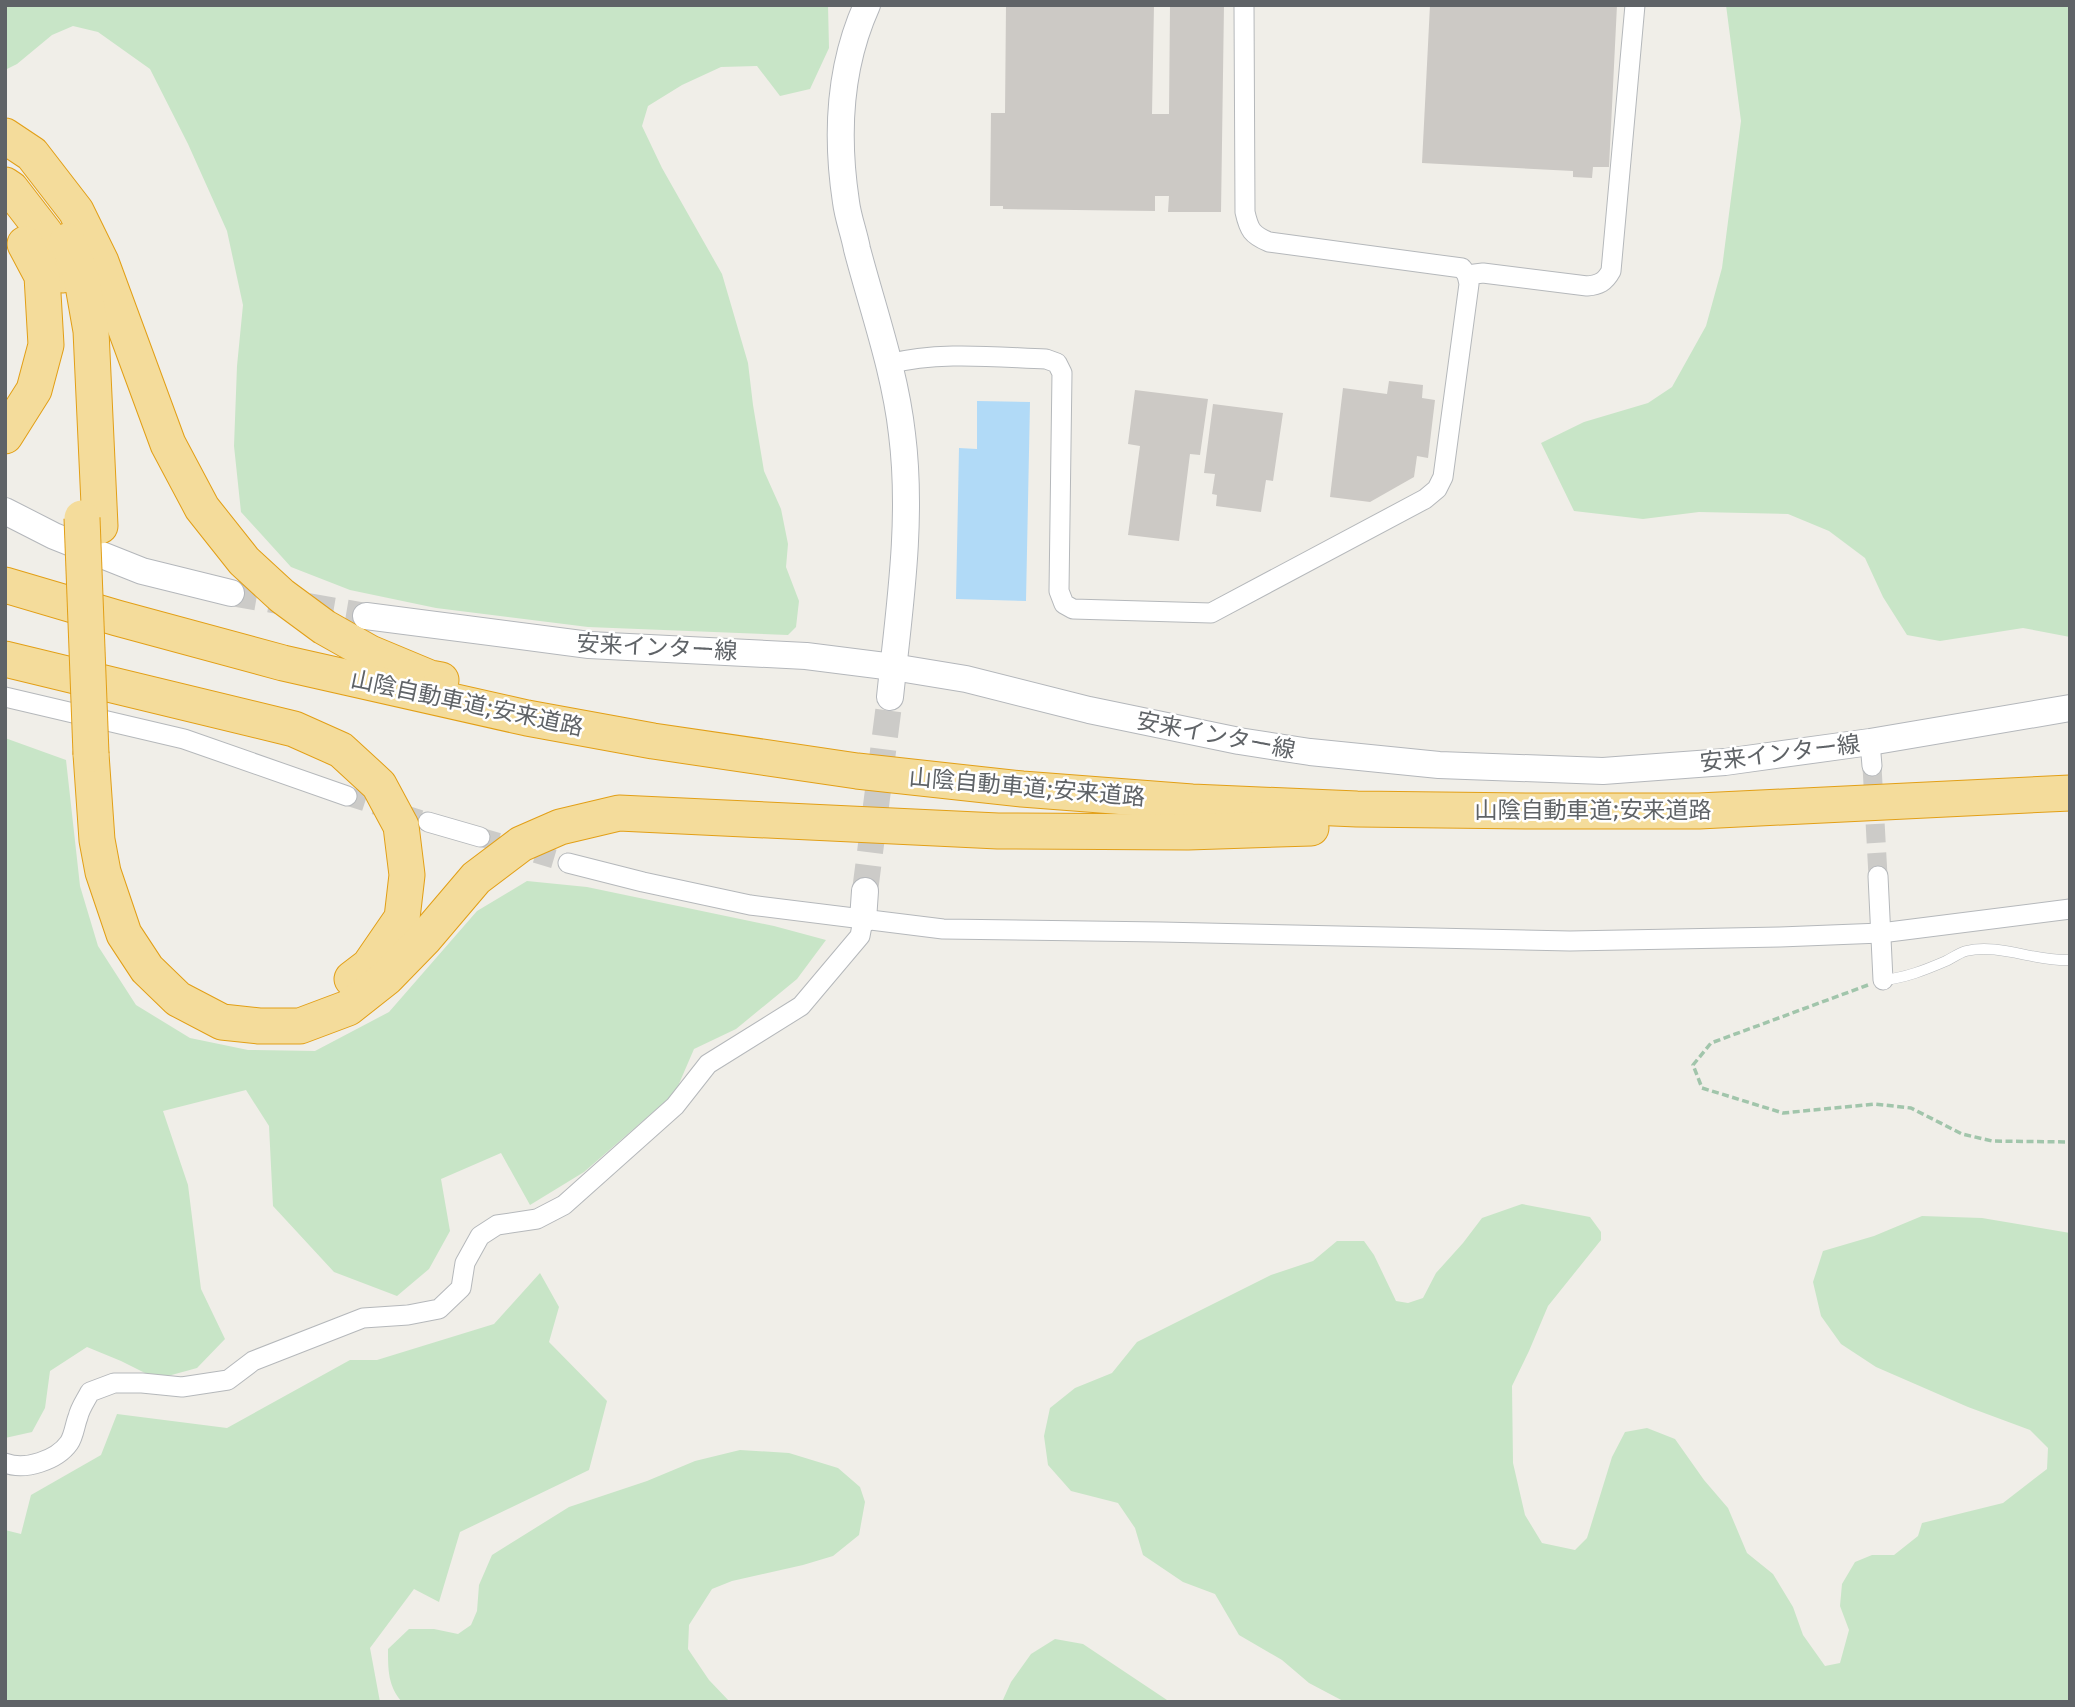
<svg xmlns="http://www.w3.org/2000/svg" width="2075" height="1707" font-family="'Golos Text','Noto Sans JP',sans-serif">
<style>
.green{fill:#c8e5c7}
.water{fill:#b1daf7}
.building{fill:#ccc9c5}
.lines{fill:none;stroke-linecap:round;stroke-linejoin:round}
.street-tunnel{stroke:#cccbc8;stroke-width:19;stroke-dasharray:19 10;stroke-linecap:butt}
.secondary-tunnel{stroke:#cccbc8;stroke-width:26;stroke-dasharray:26 13;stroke-linecap:butt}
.lane-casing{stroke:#b5b8bb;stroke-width:11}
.street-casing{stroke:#b5b8bb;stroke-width:21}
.secondary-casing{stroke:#b4b7bb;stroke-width:28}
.highway-casing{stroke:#e29f16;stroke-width:37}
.path{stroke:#a1c5ab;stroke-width:3.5;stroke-dasharray:7 3.5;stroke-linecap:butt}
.lane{stroke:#fff;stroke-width:10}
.street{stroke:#fff;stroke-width:19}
.secondary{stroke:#fff;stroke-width:26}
.highway{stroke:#f4dc9b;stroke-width:35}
.highway-bridge-casing{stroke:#e29f16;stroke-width:37;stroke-linecap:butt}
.highway-bridge{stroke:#f4dc9b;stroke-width:35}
.labels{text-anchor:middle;stroke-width:5;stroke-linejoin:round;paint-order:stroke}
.street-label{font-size:23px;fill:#5f6367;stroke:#fff}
</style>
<rect width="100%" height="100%" fill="#f0eee8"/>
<g class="green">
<path d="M5 5H828L829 48 810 89 780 96 757 66 721 67 682 85 648 106 642 126 662 168 722 274 748 363 753 405 764 471 781 509 788 544 786 567 799 601 796 627 788 635 588 627 436 608 350 590 291 567 241 512 234 446 237 366 243 305 227 231 188 144 150 69 98 32 73 26 52 35 17 64 5 70Z"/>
<path d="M1726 5H2070V637L2023 628 1940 641 1907 635 1883 597 1865 558 1829 531 1788 514 1699 512 1643 519 1574 511 1541 443 1584 422 1648 403 1672 387 1706 326 1722 268 1741 121Z"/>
<path d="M5 738 66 760 80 886 98 946 136 1005 190 1038 248 1050 315 1051 389 1012 477 911 527 881 587 887 774 926 826 940 797 979 736 1029 694 1049 675 1093 584 1172 530 1205 501 1153 441 1179 450 1231 429 1269 397 1296 334 1272 273 1206 269 1126 246 1090 163 1111 188 1185 201 1289 225 1339 197 1368 157 1379 121 1361 87 1347 50 1371 45 1408 32 1432 5 1438Z"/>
<path d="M1522 1204 1590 1217 1601 1232V1240L1548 1306 1529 1351 1512 1386 1513 1463 1525 1515 1542 1543 1575 1550 1587 1538 1612 1457 1625 1432 1647 1428 1675 1439 1704 1480 1728 1508 1747 1553 1773 1574 1793 1607 1803 1635 1825 1666 1840 1663 1849 1630 1840 1606 1842 1584 1855 1562 1872 1555H1894L1918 1536 1922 1523 2003 1503 2047 1469 2048 1448 2030 1430 1968 1407 1876 1367 1841 1344 1821 1316 1813 1282 1823 1251 1874 1236 1922 1216 1982 1218 2070 1233V1702H1345L1309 1683 1282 1660 1239 1635 1215 1594 1183 1582 1143 1555 1135 1528 1118 1503 1071 1491 1048 1465 1044 1436 1050 1408 1075 1388 1112 1373 1137 1342 1271 1275 1313 1261 1337 1241H1364L1374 1255 1396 1301 1408 1303 1423 1298 1436 1273 1463 1243 1482 1218Z"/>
<path d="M540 1273 559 1307 549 1342 607 1401 589 1470 460 1532 439 1602 414 1589 370 1648 380 1702H5V1530L21 1534 31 1495 101 1455 117 1414 227 1428 350 1360H377L494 1324Z"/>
<path d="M740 1450 789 1453 838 1468 860 1487 865 1502 859 1535 833 1556 803 1565 732 1581 712 1589 689 1625 688 1649 709 1680 730 1702H402C388 1686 388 1670 388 1649L409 1629H434L458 1634 471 1625 477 1611 479 1585 492 1555 569 1507 647 1481 695 1461Z"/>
<path d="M1055 1639 1083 1644 1170 1702H1002L1011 1682 1031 1654Z"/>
</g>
<path class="water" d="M977 401 1030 402 1026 601 956 599 959 448 977 449Z"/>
<g class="building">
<path d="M1006 5H1154L1152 114H1169L1170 5H1224L1221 212H1168L1169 196H1155V211L1003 209V206H990L991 113H1005Z"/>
<path d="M1430 5H1617L1609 167H1593L1592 178 1573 177V171L1422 163Z"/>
<path d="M1389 381 1423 385 1422 398 1435 400 1428 458 1417 456 1414 477 1370 502 1330 497 1343 388 1387 394Z"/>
<path d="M1135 390 1208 399 1200 455 1190 454 1179 541 1128 535 1140 446 1128 444Z"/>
<path d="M1213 404 1283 413 1273 481 1266 480 1261 512 1216 506 1217 495 1212 494 1215 474 1204 473Z"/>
</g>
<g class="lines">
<g class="street-tunnel">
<path d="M1872 766 1878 876"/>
<path d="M347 796 428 822"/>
<path d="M480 837 568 863"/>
</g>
<g class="secondary-tunnel">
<path d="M231 593 366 616"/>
<path d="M865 891 890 697"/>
</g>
<g class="lane-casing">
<path id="lane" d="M1883 980C1905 978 1925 970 1946 961 1952 958 1959 953 1966 951 1999 943 2036 962 2070 960"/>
</g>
<g class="street-casing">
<g id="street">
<path d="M1467 275 1483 273 1587 286C1599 285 1605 282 1611 271L1635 5"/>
<path d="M888 364C940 351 993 357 1046 359L1057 363 1062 373 1059 591 1064 604 1073 609 1211 613 1425 499 1437 489 1443 477 1469 284 1467 275 1462 268 1269 242C1252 235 1249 230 1245 212L1244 5"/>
<path d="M5 697 184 739 347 796"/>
<path d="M1870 742 1872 766"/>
<path d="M428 822 480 837"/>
<path d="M568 863 643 882 750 905 943 929 1161 932 1570 941 1780 937 1881 933 2070 909"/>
<path d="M1878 876 1883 980"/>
<path d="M5 1463C25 1471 57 1460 69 1443 74 1436 75 1424 78 1417 80 1408 86 1400 90 1392L114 1383H142L182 1387 228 1380 253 1361 363 1318 408 1315 439 1309 461 1288 465 1263 480 1236 497 1225 537 1219 564 1205 675 1106 708 1064 801 1006 860 936 863 920"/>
</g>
</g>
<g class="secondary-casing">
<g id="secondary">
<path d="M867 5C839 67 836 136 846 202 848 218 854 233 857 249 873 310 895 371 902 434 913 521 899 611 890 697"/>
<path d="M5 511 54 536 142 571 231 593"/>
<path d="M366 616 589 645 806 656 893 667 966 679 1089 710 1239 741 1310 752 1439 765 1603 771 1725 762 1870 742 2070 708"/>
<path d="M863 920 865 891"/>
</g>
</g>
<g class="highway-casing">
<g id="highway">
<path d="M5 136 32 154 76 211 101 262 168 444 202 508 244 561 282 596 324 627 370 653 430 678 441 680"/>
<path d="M5 185 11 189 45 233 63 275"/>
<path d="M67 241 81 274 91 331 100 526"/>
<path d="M5 436 34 390 46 345 42 276 25 244"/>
<path d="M5 585 117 618 283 663 527 718 653 741 857 771 1022 789 1192 802 1357 809 1530 811H1699L2070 793"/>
<path d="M5 659 294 729 341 750 379 785 401 826 407 875 402 918 369 966 352 979"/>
<path d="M91 754 97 840 103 872 124 934 147 969 178 999 222 1022 259 1026H300L348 1008 386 978 425 938 476 878 521 844 560 827 619 813 998 831 1188 832 1311 828"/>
</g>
</g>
<path class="path" d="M1868 985 1711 1043 1693 1065 1702 1088 1783 1113 1875 1104 1911 1108 1962 1134 1992 1141 2070 1142"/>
<use href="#lane" class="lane"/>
<use href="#street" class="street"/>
<use href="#secondary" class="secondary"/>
<use href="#highway" class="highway"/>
<g class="highway-bridge-casing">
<path id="highway-bridge" d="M82 518 91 754"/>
</g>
<use href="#highway-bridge" class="highway-bridge"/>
</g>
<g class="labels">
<g class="street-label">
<text transform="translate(657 647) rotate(3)" y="8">安来インター線</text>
<text transform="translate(467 703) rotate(12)" y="8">山陰自動車道;安来道路</text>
<text transform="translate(1216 735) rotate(11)" y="8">安来インター線</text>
<text transform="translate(1780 753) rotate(-7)" y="8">安来インター線</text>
<text transform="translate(1027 787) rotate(5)" y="8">山陰自動車道;安来道路</text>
<text x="1593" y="818">山陰自動車道;安来道路</text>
</g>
</g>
<rect width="2075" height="1707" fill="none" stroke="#5f6367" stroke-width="14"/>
</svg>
